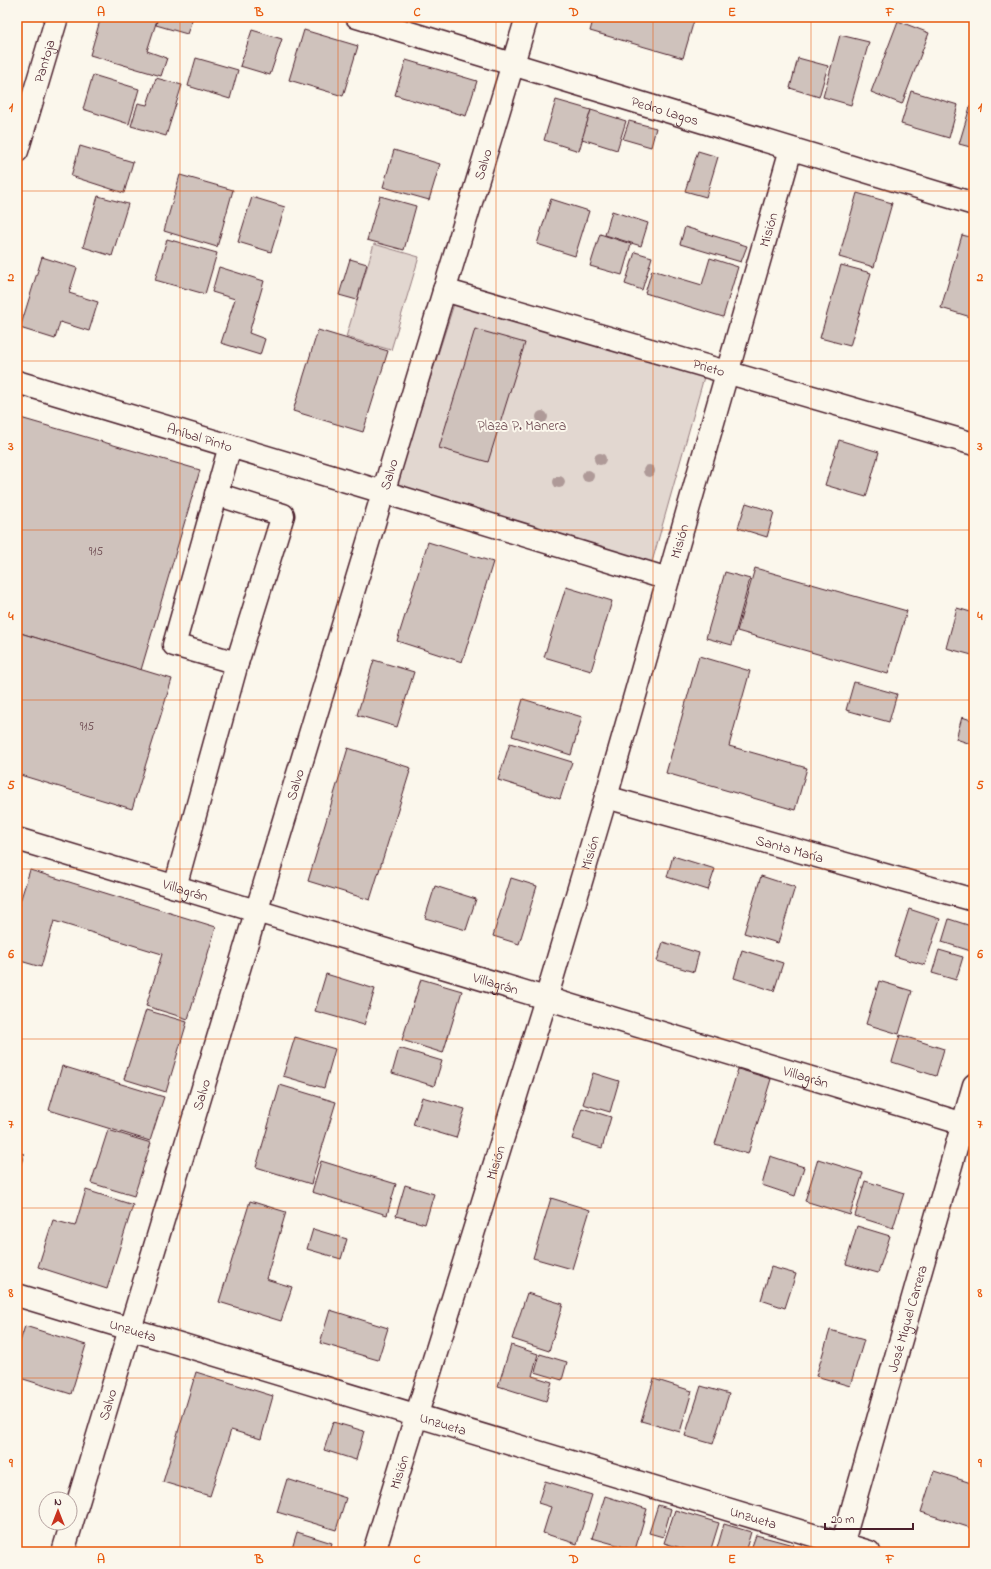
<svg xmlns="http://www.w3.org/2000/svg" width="991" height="1569" font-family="'Indie Flower',sans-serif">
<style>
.green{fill:#e2d7d0;stroke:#967b7e}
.building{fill:#cfc2bc;stroke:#4a1f2b}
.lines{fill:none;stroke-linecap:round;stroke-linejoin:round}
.minor-casing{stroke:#4a1f2b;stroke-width:25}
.major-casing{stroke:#4a1f2b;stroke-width:25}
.minor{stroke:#fbf7ec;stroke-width:22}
.major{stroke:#fbf7ec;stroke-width:22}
.tree{fill:#af9a98}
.grid{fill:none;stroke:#e8590c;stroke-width:1;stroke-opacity:0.55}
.labels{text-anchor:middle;stroke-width:4;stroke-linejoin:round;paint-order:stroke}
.number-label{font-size:12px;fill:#6b484f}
.street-label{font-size:14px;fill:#4a1f2b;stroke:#fbf7ec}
.park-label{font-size:14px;fill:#704d54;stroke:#fbf7ec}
.neatline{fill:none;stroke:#e8590c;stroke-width:1.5}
.grid-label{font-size:13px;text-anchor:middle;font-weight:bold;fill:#e8590c}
</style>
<rect width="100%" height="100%" fill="#fbf7ec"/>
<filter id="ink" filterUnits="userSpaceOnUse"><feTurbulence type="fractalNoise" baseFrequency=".025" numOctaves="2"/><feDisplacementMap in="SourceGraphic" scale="8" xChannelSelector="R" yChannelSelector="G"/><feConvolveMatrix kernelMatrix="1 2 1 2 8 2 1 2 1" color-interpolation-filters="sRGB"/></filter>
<g filter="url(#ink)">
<g class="green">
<path d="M374 244 419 257 391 350 346 337Z"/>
<path d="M454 304 704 377 652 562 395 489Z"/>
</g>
<g class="building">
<path d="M101 17H158L147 51 167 58 161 76 90 55Z"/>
<path d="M158 17H193L187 34 156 25Z"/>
<path d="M594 17H695L683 58 590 31Z"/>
<path d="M898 21 929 33 902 104 871 92Z"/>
<path d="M252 30 282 39 270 75 240 66Z"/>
<path d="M304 30 358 46 343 96 289 80Z"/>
<path d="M840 35 869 42 851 105 823 97Z"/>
<path d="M196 58 238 70 230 99 188 86Z"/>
<path d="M798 58 828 66 819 97 790 88Z"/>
<path d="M406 60 477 81 466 116 395 95Z"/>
<path d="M93 75 139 89 129 124 83 109Z"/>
<path d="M156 78 182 85 166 136 131 126 138 103 147 105Z"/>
<path d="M911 91 958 105 949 138 901 124Z"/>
<path d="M556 100 591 110 579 151 544 140Z"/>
<path d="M970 107 974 108V148L959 144Z"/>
<path d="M591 110 626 121 617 150 582 139Z"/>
<path d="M629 121 656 128 651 147 623 139Z"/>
<path d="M80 146 133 162 124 193 71 176Z"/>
<path d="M394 150 440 164 429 200 383 187Z"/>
<path d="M698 151 718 157 706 197 685 191Z"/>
<path d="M180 175 233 190 217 247 164 231Z"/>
<path d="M857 193 892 203 874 267 839 257Z"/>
<path d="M98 196 128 204 112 256 83 247Z"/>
<path d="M380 196 416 206 404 250 367 240Z"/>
<path d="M252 197 285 207 271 252 238 242Z"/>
<path d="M551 199 589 211 575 256 537 244Z"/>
<path d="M612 211 648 223 641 246 605 235Z"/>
<path d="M685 227 747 246 741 262 680 244Z"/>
<path d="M600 234 631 244 622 275 590 266Z"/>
<path d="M962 235 974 238V318L941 308Z"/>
<path d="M167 239 217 253 205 294 155 280Z"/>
<path d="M635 252 652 257 642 290 625 284Z"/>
<path d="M42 257 77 268 69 293 98 302 89 331 60 322 55 339 20 328Z"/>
<path d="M710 258 738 267 723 317 645 293 652 270 702 285Z"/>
<path d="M350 259 367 264 357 300 339 295Z"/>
<path d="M841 265 871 273 850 346 820 338Z"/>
<path d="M219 267 264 281 249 333 265 339 260 355 221 343 235 299 212 292Z"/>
<path d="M475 329 525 343 488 462 439 448Z"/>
<path d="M318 330 388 351 363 432 293 411Z"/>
<path d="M17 417 200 470 141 670 17 632Z"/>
<path d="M839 440 879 452 866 497 825 485Z"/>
<path d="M746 503 774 512 767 537 738 528Z"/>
<path d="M428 542 493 562 462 662 397 641Z"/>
<path d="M755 568 907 611 888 674 737 631Z"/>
<path d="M725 572 750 579 732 645 706 638Z"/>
<path d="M566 587 612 601 591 671 544 657Z"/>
<path d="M957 608 974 613V648L972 655 946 648Z"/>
<path d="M17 632 172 679 132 809 17 774Z"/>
<path d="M699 656 750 671 729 746 807 768 795 810 666 773Z"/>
<path d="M374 660 414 672 397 727 357 715Z"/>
<path d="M854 682 897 694 889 722 846 710Z"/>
<path d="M523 699 582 717 571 755 512 736Z"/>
<path d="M962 717 974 721V745L956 739Z"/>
<path d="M510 743 572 762 560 799 498 780Z"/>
<path d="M348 748 411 768 370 900 308 881Z"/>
<path d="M673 856 715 869 708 890 667 877Z"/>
<path d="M30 870 216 927 188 1019 146 1006 162 954 54 921 41 967 17 960V911Z"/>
<path d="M761 876 795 887 778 943 744 933Z"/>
<path d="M511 878 537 886 519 944 493 936Z"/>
<path d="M435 886 476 899 466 930 425 918Z"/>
<path d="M909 909 940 919 925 965 894 956Z"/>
<path d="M949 919 974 927V952L942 942Z"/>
<path d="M663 942 699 953 694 972 657 961Z"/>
<path d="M742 950 783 963 774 991 734 978Z"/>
<path d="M939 950 963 957 956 980 932 973Z"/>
<path d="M326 974 375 989 364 1025 315 1011Z"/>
<path d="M421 979 462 991 443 1053 402 1040Z"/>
<path d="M879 981 912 991 899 1034 866 1024Z"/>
<path d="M146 1010 187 1022 166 1092 124 1079Z"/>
<path d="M900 1035 944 1049 936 1076 892 1062Z"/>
<path d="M295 1037 335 1049 324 1088 283 1076Z"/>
<path d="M399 1048 442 1061 434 1086 392 1073Z"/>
<path d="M62 1066 164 1097 150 1141 49 1110Z"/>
<path d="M738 1069 771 1079 748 1154 715 1144Z"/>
<path d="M593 1073 619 1081 610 1112 583 1104Z"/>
<path d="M280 1085 336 1102 311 1184 256 1167Z"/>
<path d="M422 1097 465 1109 456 1138 413 1125Z"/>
<path d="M582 1108 611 1117 602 1148 572 1139Z"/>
<path d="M108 1130 151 1143 134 1196 91 1183Z"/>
<path d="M17 1152 24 1154 17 1177Z"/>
<path d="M770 1156 804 1167 795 1196 762 1185Z"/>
<path d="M818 1159 863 1173 850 1215 805 1201Z"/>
<path d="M321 1161 396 1184 387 1215 312 1192Z"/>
<path d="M865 1181 904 1193 893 1228 855 1216Z"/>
<path d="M405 1185 434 1194 425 1224 396 1216Z"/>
<path d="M86 1190 133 1205 107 1289 38 1267 53 1220 75 1226Z"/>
<path d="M551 1198 590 1210 572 1269 533 1258Z"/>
<path d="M250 1201 286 1212 266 1279 292 1287 281 1321 219 1302Z"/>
<path d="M857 1226 890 1236 878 1273 846 1264Z"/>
<path d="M313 1229 347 1239 341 1259 307 1249Z"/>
<path d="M771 1267 796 1274 785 1308 761 1300Z"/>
<path d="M527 1293 563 1304 549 1351 512 1339Z"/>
<path d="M330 1310 388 1328 378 1360 320 1343Z"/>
<path d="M25 1326 86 1345 71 1394 17 1377V1351Z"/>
<path d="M830 1330 864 1340 850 1386 816 1376Z"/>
<path d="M511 1345 538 1354 532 1376 552 1382 546 1401 498 1386Z"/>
<path d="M540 1354 567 1362 562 1380 535 1372Z"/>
<path d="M196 1372 273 1396 261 1439 231 1430 210 1496 163 1482Z"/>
<path d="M654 1379 692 1391 680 1432 641 1421Z"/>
<path d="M701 1386 729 1394 713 1444 685 1436Z"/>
<path d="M333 1422 364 1431 356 1460 324 1450Z"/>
<path d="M934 1471 974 1484V1529L921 1512Z"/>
<path d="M287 1479 346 1498 336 1530 277 1512Z"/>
<path d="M545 1481 592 1495 577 1544 543 1533 551 1507 538 1503Z"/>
<path d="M605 1496 647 1509 635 1550 592 1538Z"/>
<path d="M658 1505 671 1509 663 1537 649 1533Z"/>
<path d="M675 1510 719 1523 710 1552H695L664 1543Z"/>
<path d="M724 1524 751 1532 745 1552H716Z"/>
<path d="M297 1532 332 1543 329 1552H291Z"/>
<path d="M756 1535 793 1545 791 1552H750Z"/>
</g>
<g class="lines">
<g class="minor-casing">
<g id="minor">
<path id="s1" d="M512 64 974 204"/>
<path id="s2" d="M17 151 57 17"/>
<path id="s3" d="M444 290 974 444"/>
<path d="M230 446 174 645 237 663"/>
<path d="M383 492 668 579"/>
<path id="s4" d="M606 797 974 900"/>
<path id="s5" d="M17 839 974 1127"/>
<path d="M175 887 237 663 283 515 216 494"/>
<path id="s6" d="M63 1552 130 1329 869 1552"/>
<path id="s7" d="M374 1552 546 999 606 797 791 149"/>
<path id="s8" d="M840 1552 974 1085"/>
</g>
</g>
<g class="major-casing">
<g id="major">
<path d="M357 17 512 64"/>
<path id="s9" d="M17 382 383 492"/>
<path id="s10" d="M17 1295 130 1329 527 17"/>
</g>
</g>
<use href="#minor" class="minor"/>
<use href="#major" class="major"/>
</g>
<g class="tree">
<circle cx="542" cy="417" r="6"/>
<circle cx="600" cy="459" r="6"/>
<circle cx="649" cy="471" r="6"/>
<circle cx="588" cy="476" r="6"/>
<circle cx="559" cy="482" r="6"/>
</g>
</g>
<path class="grid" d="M180 17V1552M338 17V1552M496 17V1552M653 17V1552M811 17V1552M17 191H974M17 361H974M17 530H974M17 700H974M17 869H974M17 1039H974M17 1208H974M17 1378H974"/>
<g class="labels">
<g class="number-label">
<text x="96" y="555">915</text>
<text x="87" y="730">915</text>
</g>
<g class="street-label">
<text dy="5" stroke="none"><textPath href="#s2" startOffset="94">Pantoja</textPath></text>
<text dy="5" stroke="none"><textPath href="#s1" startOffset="160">Pedro Lagos</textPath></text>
<text dy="5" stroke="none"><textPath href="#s10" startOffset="1335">Salvo</textPath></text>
<text dy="5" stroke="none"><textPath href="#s7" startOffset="1380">Misión</textPath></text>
<text dy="5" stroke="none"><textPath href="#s3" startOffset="276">Prieto</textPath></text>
<text dy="5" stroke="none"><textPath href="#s9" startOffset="191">Aníbal Pinto</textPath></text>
<text dy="5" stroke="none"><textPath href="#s10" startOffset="1011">Salvo</textPath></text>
<text dy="5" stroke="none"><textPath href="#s7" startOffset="1056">Misión</textPath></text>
<text dy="5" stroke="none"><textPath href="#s10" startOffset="687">Salvo</textPath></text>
<text dy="5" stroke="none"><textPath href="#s4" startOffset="191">Santa María</textPath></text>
<text dy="5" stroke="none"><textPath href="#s7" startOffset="732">Misión</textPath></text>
<text dy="5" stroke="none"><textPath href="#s5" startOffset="176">Villagrán</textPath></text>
<text dy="5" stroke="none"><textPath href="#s5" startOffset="500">Villagrán</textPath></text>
<text dy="5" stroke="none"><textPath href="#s5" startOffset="824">Villagrán</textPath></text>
<text dy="5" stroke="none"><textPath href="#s10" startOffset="363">Salvo</textPath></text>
<text dy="5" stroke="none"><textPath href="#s7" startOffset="408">Misión</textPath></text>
<text dy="5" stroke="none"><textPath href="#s8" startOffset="243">José Miguel Carrera</textPath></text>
<text transform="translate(133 1330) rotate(17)" y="5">Unzueta</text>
<text dy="5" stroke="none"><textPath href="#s6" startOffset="154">Salvo</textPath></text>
<text dy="5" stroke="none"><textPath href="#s6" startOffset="560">Unzueta</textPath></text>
<text dy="5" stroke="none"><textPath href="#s7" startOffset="84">Misión</textPath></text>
<text dy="5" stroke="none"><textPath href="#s6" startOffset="884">Unzueta</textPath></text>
</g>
<g class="park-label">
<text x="522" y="430">Plaza P. Manera</text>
</g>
</g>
<rect width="991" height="1569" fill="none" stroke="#fbf7ec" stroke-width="44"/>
<g transform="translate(58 1511)"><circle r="19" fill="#fbf7ec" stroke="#b4a19f"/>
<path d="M0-3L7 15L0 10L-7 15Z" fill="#c8321e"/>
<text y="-6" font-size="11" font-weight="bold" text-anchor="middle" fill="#4a1f2b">N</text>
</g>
<path d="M825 1523v6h88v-6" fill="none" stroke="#4a1f2b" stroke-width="2"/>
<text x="831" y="1523" font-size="12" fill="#4a1f2b" stroke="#fbf7ec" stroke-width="3" paint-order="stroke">20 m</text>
<rect x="22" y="22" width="947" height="1525" class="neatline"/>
<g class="grid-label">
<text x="101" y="16">A</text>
<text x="259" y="16">B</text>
<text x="417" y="16">C</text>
<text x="574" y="16">D</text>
<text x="732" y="16">E</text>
<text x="890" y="16">F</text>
<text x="11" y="111">1</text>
<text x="980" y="111">1</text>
<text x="11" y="281">2</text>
<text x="980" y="281">2</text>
<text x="11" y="450">3</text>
<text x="980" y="450">3</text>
<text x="11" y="620">4</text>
<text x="980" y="620">4</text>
<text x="11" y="789">5</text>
<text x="980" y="789">5</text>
<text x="11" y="958">6</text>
<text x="980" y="958">6</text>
<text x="11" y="1128">7</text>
<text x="980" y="1128">7</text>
<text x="11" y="1297">8</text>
<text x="980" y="1297">8</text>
<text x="11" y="1467">9</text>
<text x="980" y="1467">9</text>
<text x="101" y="1563">A</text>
<text x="259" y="1563">B</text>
<text x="417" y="1563">C</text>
<text x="574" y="1563">D</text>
<text x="732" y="1563">E</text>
<text x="890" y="1563">F</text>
</g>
</svg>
